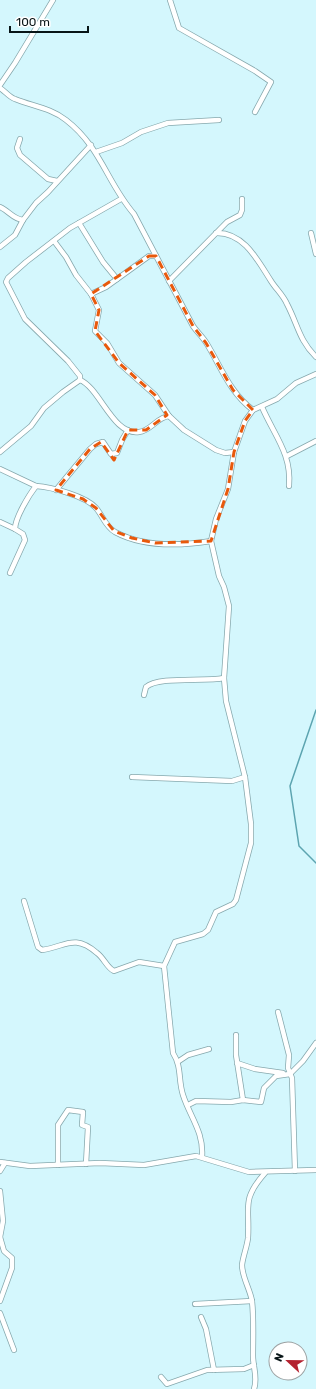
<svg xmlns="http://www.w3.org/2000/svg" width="316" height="1389" font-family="Rubik,sans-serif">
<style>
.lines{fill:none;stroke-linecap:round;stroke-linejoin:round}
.stream{stroke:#5ca4b0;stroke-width:1.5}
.street-casing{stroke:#86a8ad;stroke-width:6}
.street{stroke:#fff;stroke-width:4.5}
.marked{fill:none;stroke:#e8590c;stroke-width:3;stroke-dasharray:8 5;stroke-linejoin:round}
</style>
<rect width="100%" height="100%" fill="#d4f7fd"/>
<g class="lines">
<path class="stream" d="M316 710 290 786 299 846 316 863"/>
<g class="street-casing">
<g id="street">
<path d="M170 0 179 28 255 71 271 82 255 112"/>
<path d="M0 85 15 63 53 0"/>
<path d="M0 88C5 91 9 97 15 99 32 106 51 108 66 120 101 147 107 183 134 214L193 326C197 332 203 337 207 344 221 367 230 393 253 410"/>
<path d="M20 139 17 148 20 155 48 179 57 181"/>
<path d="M96 152 122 143 141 132 168 123 219 120"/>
<path d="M0 207C9 211 13 219 23 220"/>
<path d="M79 223 103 262 117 279"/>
<path d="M216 233C244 232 258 261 271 281 276 289 283 295 287 304 298 325 299 340 316 357"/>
<path d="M311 233 316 254"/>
<path d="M54 241 66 257 76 275 91 294 99 310 95 331 107 343 119 363 155 395 169 416 184 430 216 450 225 453 234 452"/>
<path d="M0 247 15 235 23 220 36 203 48 192 91 145"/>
<path d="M169 281 227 222 240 215 242 210V199"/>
<path d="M91 294 106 287 149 256H156"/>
<path d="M80 380V376L68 361 25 319 6 282 8 278 26 262 70 228 121 199"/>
<path d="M262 407C274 435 292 454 289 486"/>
<path d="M0 452 31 426 44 408 63 392 80 380C100 388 113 436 139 432 151 431 157 417 169 416"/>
<path d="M287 456 316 441"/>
<path d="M0 469 36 486"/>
<path d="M56 490 90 449 96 444 103 442 111 454 117 453 122 440 128 430"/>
<path d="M0 522 15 529"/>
<path d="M10 573 25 540 23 534 15 529C15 518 29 495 36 486 51 487 86 496 96 508 103 516 105 526 115 532 143 547 180 546 211 541"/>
<path d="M144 695 146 687C159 676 204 682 224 678"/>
<path d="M132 777 232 781 245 777"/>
<path d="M24 901 38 947 42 950C65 947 74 933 97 953 104 958 107 968 114 971L139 962 164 966"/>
<path d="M278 1012 289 1055 288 1068 292 1078 295 1171"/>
<path d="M236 1035V1055L243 1100"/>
<path d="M179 1061 188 1055 209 1049"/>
<path d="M237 1063 255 1069 283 1073"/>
<path d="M188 1105 196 1101 231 1102 243 1100 261 1102 264 1088 276 1076 290 1074 303 1061 316 1043"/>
<path d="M202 1157C204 1132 190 1117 183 1095 178 1080 182 1067 173 1053L164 966 175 942 203 934 208 930 216 912 233 904 236 900 251 843V824L245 777 226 701 224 678 229 606 224 587 219 576 211 541 216 519 228 489 234 452 245 421 253 410 277 399 296 383 316 374"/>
<path d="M0 1162 30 1166 100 1163 144 1165 196 1156 249 1172 316 1170"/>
<path d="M58 1165V1125L68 1110 83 1112 82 1125 88 1127 86 1164"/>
<path d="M0 1171 5 1163"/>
<path d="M0 1191 3 1221 0 1237"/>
<path d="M0 1237 4 1251 12 1258V1268L0 1301"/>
<path d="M195 1304 252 1301"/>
<path d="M0 1313 14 1350"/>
<path d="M201 1317 206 1329 214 1370"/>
<path d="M161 1377 167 1384 207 1370 244 1369 254 1365"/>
<path d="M254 1389C258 1378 253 1367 253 1356 253 1338 254 1319 252 1301 250 1289 242 1277 242 1265 243 1256 247 1247 248 1238 250 1207 241 1200 265 1173"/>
</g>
</g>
<use href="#street" class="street"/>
</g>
<path class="marked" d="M149 256H156L193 326 206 343 233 390 253 410 245 421 234 452 228 489 211 541 155 543 132 538 114 531 96 508 83 499 56 490 90 449 101 442 114 460 128 430H146L167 415 155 395 119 363 95 331 99 310 91 294Z"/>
<g transform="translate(288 1361) rotate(292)"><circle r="19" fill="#ffffff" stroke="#9ca1a2"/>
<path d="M0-3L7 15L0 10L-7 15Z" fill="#b42230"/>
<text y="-6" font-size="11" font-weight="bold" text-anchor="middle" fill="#081517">N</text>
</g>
<path d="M10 26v6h78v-6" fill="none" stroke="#081517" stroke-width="2"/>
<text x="16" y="26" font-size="12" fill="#081517" stroke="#ffffff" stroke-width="3" paint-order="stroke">100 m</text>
</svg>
